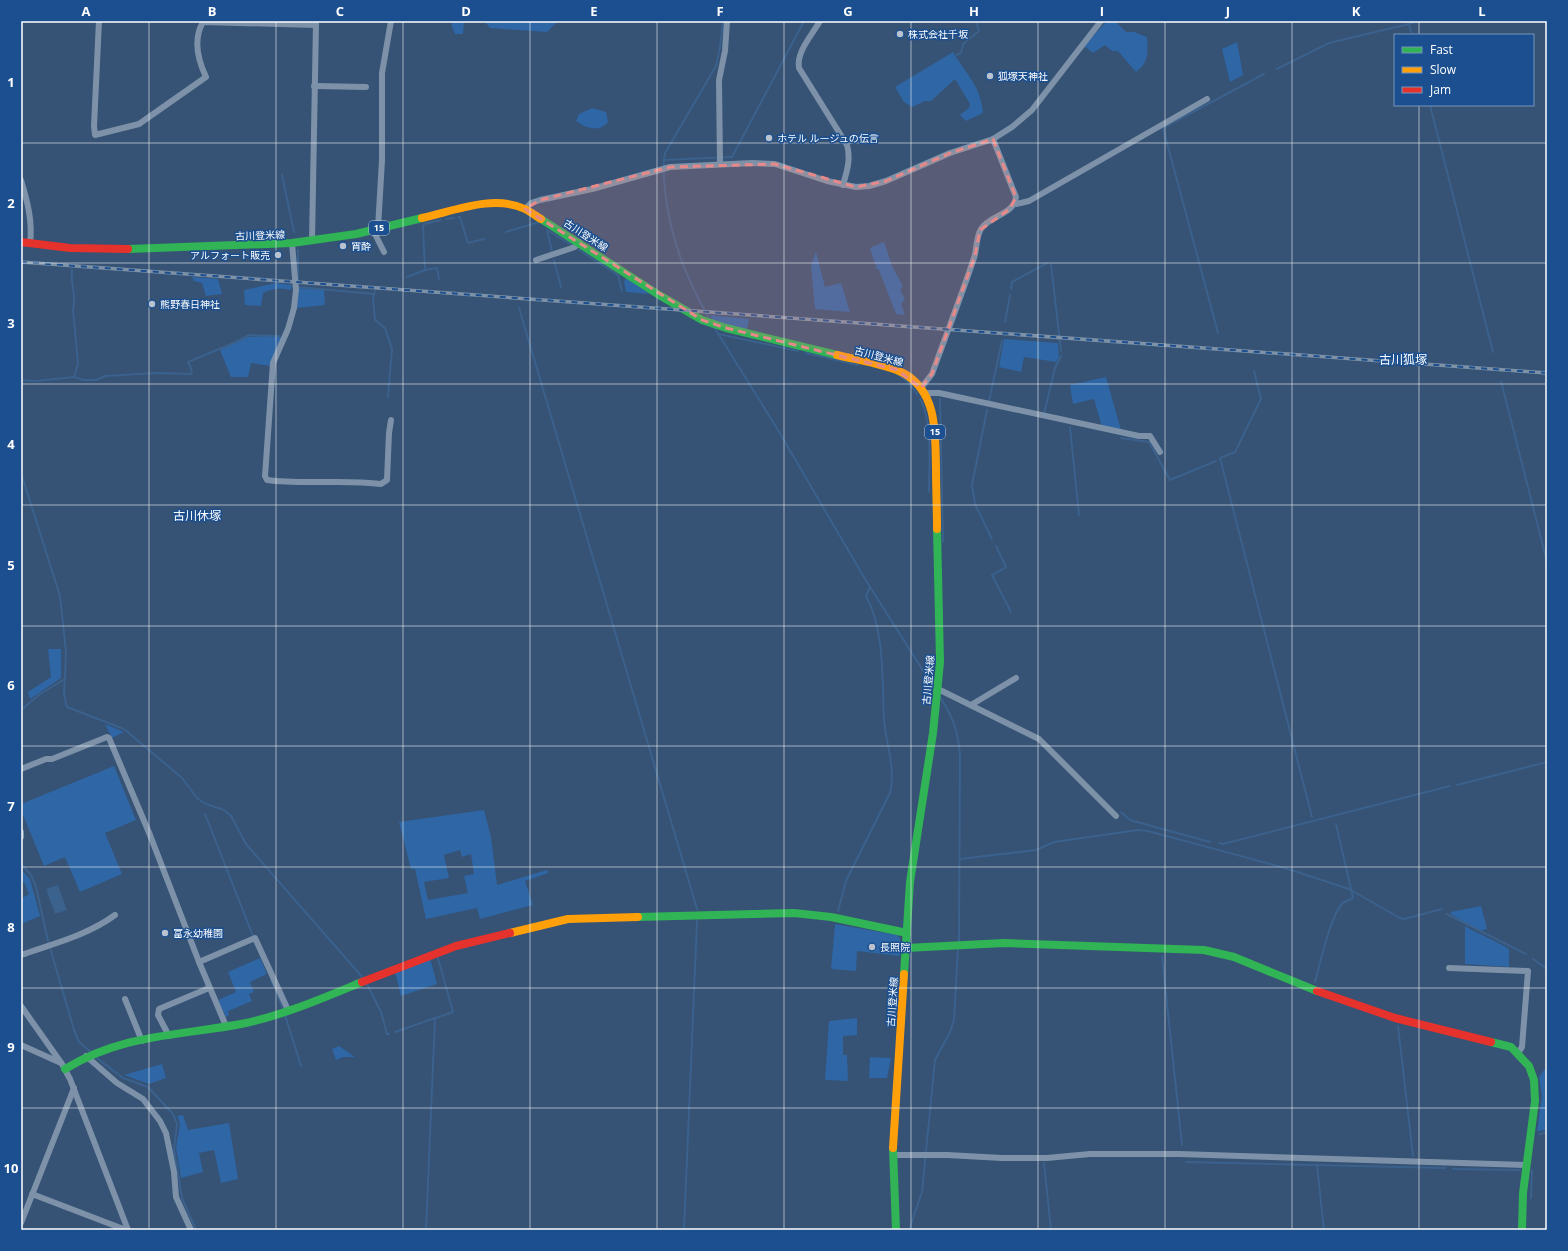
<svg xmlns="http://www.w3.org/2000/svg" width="1568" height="1251" font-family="'Open Sans','Noto Sans JP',sans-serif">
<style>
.green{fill:#2f66a5;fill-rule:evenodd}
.water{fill:#3b618d}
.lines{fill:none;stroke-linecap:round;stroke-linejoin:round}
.stream{stroke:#3b618d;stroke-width:2}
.street{stroke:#7d92a8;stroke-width:6}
.fast{stroke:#30b455;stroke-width:8}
.slow{stroke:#ff9f0a;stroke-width:8}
.jam{stroke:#e5322d;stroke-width:8}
.rail-casing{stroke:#7e92a7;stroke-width:3.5}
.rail{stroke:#1b4f8f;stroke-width:2;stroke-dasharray:6;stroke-linecap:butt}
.marked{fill:#e88989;fill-opacity:0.2;stroke:#e88989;stroke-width:3;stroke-dasharray:8 5;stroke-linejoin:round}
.grid{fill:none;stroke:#fff;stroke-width:1;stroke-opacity:0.55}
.poi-dot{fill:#b9c2ce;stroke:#1b4f8f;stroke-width:1.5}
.labels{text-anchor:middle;stroke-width:3;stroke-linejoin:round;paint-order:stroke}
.shield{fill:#1b4f8f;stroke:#bbcadd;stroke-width:1}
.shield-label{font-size:9px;font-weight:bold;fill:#fff}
.poi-label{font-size:10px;fill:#fff;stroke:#1b4f8f;text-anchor:start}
.street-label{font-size:10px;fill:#fff;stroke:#1b4f8f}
.quarter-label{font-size:12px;fill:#fff;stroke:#1b4f8f}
.neatline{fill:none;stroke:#fff;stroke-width:1.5}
.grid-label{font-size:13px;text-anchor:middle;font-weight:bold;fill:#fff}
</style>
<rect width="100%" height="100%" fill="#365274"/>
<g class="green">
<path d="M452 21H464L463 34H455L452 27Z"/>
<path d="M484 21H558L547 32 490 28Z"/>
<path d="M1115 21 1126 32H1134L1147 37C1148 52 1149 63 1136 72L1118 51H1112L1105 45 1093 53 1084 46 1106 22Z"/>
<path d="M1237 42 1243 75 1230 82 1222 49Z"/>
<path d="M953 52C966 74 981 86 983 113L966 121 960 115 969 108 970 104 955 79 931 101H925L912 107 904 102 895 87Z"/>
<path d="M592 108 606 112 608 122C599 133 586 128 576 121L579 114Z"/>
<path d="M884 242 892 266 903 286 900 290 905 299 901 304 905 315 896 314 879 270 875 268 877 266 875 264 870 248Z"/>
<path d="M816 252 825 287 841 283 850 312 815 309 811 265Z"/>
<path d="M192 277 218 279 222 294 206 296 202 283 194 281Z"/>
<path d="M626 278 650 294 626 292 624 282Z"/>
<path d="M276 283 292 285 291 290C280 288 273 288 263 293L261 306 245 305 244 290Z"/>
<path d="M299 288 324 290 325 305 297 308Z"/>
<path d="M710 315 749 319 747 330 713 321Z"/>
<path d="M267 336 282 337 270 366 251 363 248 377H231L220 350 248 337Z"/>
<path d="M1004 339 1058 343 1059 357 1056 362 1024 357 1021 372 999 367Z"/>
<path d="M1106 377 1121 430 1102 427 1094 399 1073 404 1070 385Z"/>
<path d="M48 649H61V678L30 699 28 692 51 677Z"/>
<path d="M105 724 124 732 112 738Z"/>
<path d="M114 766 136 820 105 833 122 874 80 892 65 857 44 866 21 810V804Z"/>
<path d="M484 810 491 837 497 885 547 870 548 873 525 881 533 905 480 919 477 908 426 919 415 869H411L399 822ZM460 850 462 857 471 854 474 874 464 876 468 893 428 900 424 882 449 878 444 855Z"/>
<path d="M21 869 30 879 40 916 21 924V899L29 894 24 882 21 883Z"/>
<path d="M1481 906 1487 929 1479 931 1451 914V912Z"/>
<path d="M835 924 897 935 900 938V956L857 951 856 971 831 969Z"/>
<path d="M1465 926C1480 935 1495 940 1509 949V967L1465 964Z"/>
<path d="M260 958 267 974 250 982 254 992 249 994 252 1001 228 1011 229 1015 226 1017 218 1000 236 992 228 972Z"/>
<path d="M430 958 437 984 401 996 395 972Z"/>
<path d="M857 1018V1035L843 1036V1055H847L848 1081 825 1080 829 1021Z"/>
<path d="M339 1046 355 1057H343L336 1060 332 1049Z"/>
<path d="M870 1057 891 1058 887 1078H869Z"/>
<path d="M162 1064 166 1078 149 1084 124 1075Z"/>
<path d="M1544 1070H1547V1130L1537 1131 1542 1096 1539 1077Z"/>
<path d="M183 1115 188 1130 229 1123 238 1179 221 1183 214 1150 199 1153 203 1172 181 1178 176 1147 180 1124 177 1116Z"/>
</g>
<path class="water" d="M58 885 67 910 55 914 46 889Z"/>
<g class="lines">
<g class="stream">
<path d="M1412 35 1409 24 1418 21"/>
<path d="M957 55 961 53 963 44 979 31 976 21"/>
<path d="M1277 69 1329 43 1409 24"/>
<path d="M1430 105 1493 352"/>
<path d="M663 160 732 157 804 21"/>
<path d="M282 175 294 232"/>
<path d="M458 217H460L468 243 484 239"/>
<path d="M446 219 454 218"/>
<path d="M506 232 539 222"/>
<path d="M298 250V281"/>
<path d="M579 250 618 275 622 291"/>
<path d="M552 251 547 230 572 245"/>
<path d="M554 260 561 287"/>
<path d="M1051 264 1061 351"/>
<path d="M72 270C70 283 77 296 73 309L78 364 74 377"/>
<path d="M425 270 423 227 424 224 441 220"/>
<path d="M407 277 425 270 437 268 439 279"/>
<path d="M298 287 374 294"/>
<path d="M1011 289 1012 282 1047 263"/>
<path d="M375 291 373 298 375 320 385 328 392 349 388 397"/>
<path d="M519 308 697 909"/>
<path d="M710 320C686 278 670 238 665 190 664 178 662 166 665 153L716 66 720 47 723 21"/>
<path d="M1005 322 1010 295"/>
<path d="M714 327 778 430 865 579 934 688"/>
<path d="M1218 333 1163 128 1264 74"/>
<path d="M718 334 798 351"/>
<path d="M806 353 858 365"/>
<path d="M1254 371 1261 399 1235 452 1220 458 1312 817"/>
<path d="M900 376 908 382 917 394"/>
<path d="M21 380 36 381 74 377 83 380H96L105 376 156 373 191 374 192 371 188 362 236 342 249 335 279 336"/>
<path d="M1501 381 1547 562"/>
<path d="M920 399C933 422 929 465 929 492"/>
<path d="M940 399 943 542"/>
<path d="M989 401 1002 341"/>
<path d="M987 410 972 485 975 504 992 539"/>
<path d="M1044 414 1055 368 1061 356"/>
<path d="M1070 427 1079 515"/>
<path d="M1121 438 1149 442 1170 480 1216 461"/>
<path d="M21 473 60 596 66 652 64 695 67 707 124 729 182 778 197 798 206 804 224 810 231 816 246 844 364 979"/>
<path d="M996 546 1006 567 992 575 1011 612"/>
<path d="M940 697C953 717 958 731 960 755L959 942"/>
<path d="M21 710 40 694 65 679"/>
<path d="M1457 785 1547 762"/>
<path d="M1121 812 1130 820 1210 842"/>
<path d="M205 814 253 936"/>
<path d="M1219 843 1223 844 1450 786"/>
<path d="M960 859 1036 850 1054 842 1138 830 1148 831 1285 868 1349 889 1400 918 1404 919 1442 909"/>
<path d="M21 864 31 875 36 887 48 941 74 1030 79 1042 91 1052"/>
<path d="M838 911 846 881 890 793C896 768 886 744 884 720 882 681 885 630 866 596L870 587"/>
<path d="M1447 914 1526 954"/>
<path d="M1162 956 1182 1145"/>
<path d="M1533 959 1547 969"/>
<path d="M271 980 273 986"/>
<path d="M366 982 381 1012 387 1034H389"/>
<path d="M1315 982C1320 964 1330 917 1342 904 1344 901 1350 900 1353 898L1336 824"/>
<path d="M276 991 283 1010"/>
<path d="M285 1015 301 1066"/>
<path d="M436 1018 453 1012 438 958"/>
<path d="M1398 1026 1413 1156"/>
<path d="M395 1032 435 1018 426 1230"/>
<path d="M94 1056 123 1078 148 1087 173 1114 177 1124 174 1149 182 1198 196 1230"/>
<path d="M1539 1134 1547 1133"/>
<path d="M1186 1162 1445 1168"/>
<path d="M1044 1163 1051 1230"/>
<path d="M1317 1165 1324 1230"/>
<path d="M1453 1169 1520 1170"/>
<path d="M1531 1198 1532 1170"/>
<path d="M684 1230 697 921"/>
<path d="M909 1230 922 1192 935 1060 950 1032 954 1020 958 947"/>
</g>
<g class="street">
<path d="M99 21 94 126 95 135 139 124 206 77C198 60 193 39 203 22L316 25"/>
<path d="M820 21C812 35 796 52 799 68L847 145C851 159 847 171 843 185"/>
<path d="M314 86 366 87"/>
<path d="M720 164 719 80 725 51 727 21"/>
<path d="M21 180C27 200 33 222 30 243"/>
<path d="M1016 204 1029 201 1207 99"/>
<path d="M525 209 531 203 540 200 592 189 670 167 752 163 775 164 827 181 856 187 869 186 886 181 950 153 993 139 1012 127 1032 110 1101 21"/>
<path d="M378 228 382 160V73L391 21"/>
<path d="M373 230 384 252"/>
<path d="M312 241 316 23"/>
<path d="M292 243 296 290 294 308 288 329 273 363 265 476 267 480C305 485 343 479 381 484L387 480 389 433 391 420"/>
<path d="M536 260 575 247 579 242"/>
<path d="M921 388 932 374C946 335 961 297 974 258 977 249 976 237 981 229 990 215 1014 215 1016 197L993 139"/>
<path d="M926 393H939L1139 436H1150L1160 452"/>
<path d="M938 689 1039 739 1116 816"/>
<path d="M971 705 1016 678"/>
<path d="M21 769 46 759H52L107 737 109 738 150 835 199 962 226 1026"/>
<path d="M21 832V837"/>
<path d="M21 955C52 944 88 935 115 915"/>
<path d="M199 962 255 938 288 1010"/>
<path d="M1449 968 1528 971 1522 1047 1518 1053"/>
<path d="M125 999 142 1041"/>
<path d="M21 1006 62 1064 70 1079 128 1230"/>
<path d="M169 1036 158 1015 159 1009 209 988"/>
<path d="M21 1045 61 1063"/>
<path d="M86 1056 117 1083 143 1099 160 1121 166 1133 174 1172 176 1197 191 1230"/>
<path d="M893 1155H947L1002 1158H1047L1090 1154H1179L1526 1165"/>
<path d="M32 1194 126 1230"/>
<path d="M21 1223 74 1088"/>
</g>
<g class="fast">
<path d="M541 219 659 295 702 320 726 328 837 355"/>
<path d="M128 249 292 243 356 234 422 218"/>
<path d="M638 917 794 913 831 917 907 933"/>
<path d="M906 948 1004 943 1204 950 1234 957 1317 991"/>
<path d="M904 974 910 882 933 733 940 662 937 529"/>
<path d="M1491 1042 1511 1047 1529 1066 1534 1080 1535 1101 1523 1193 1522 1230"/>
<path d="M65 1069C123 1034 177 1036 241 1024 282 1016 323 998 362 982"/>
<path d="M893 1148 896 1230"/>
</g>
<g class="slow">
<path d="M422 218C454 211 493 194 525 209 531 212 536 216 541 219"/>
<path d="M837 355C857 360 887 364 905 374 938 394 935 434 936 468 936 488 937 509 937 529"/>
<path d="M510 933 568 919 638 917"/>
<path d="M893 1148 904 974"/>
</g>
<g class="jam">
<path d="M21 242 70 248 128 249"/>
<path d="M362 982 456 946 510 933"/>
<path d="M1317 991 1395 1018 1491 1042"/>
</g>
<g class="rail-casing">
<path id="rail" d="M21 262 1547 373"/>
</g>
<use href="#rail" class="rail"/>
</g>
<path class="marked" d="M993 139 1016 197 1010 209 980 230 975 256 932 374 921 388 897 370 726 328 702 320 525 209 540 200 670 167 775 164 856 187 886 181 950 153Z"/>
<path class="grid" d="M149 21V1230M276 21V1230M403 21V1230M530 21V1230M657 21V1230M784 21V1230M911 21V1230M1038 21V1230M1165 21V1230M1292 21V1230M1419 21V35M1419 105V1230M21 143H1547M21 263H1547M21 384H1547M21 505H1547M21 626H1547M21 746H1547M21 867H1547M21 988H1547M21 1108H1547"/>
<g class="poi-dot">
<circle cx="900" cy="34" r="4"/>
<circle cx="990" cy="76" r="4"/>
<circle cx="769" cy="138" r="4"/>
<circle cx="343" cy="246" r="4"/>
<circle cx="278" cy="255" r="4"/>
<circle cx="152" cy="304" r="4"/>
<circle cx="165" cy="933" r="4"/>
<circle cx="872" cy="947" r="4"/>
</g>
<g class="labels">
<g class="shield">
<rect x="369" y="221" width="20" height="14" rx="3"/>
<rect x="925" y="425" width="20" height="14" rx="3"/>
</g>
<g class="shield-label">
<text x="379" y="231">15</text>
<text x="935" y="435">15</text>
</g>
<g class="poi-label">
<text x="908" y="38">株式会社千坂</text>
<text x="998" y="80">狐塚天神社</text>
<text x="777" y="142">ホテル ルージュの伝言</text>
<text x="351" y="250">宵酔</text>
<text x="270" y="259" text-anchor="end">アルフォート販売</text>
<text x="160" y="308">熊野春日神社</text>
<text x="173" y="937">富永幼稚園</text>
<text x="880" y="951">長照院</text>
</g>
<g class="street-label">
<text transform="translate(260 235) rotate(-2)" y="4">古川登米線</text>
<text transform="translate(586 235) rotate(33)" y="4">古川登米線</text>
<text transform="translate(879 356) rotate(15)" y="4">古川登米線</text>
<text transform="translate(928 680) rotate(-85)" y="4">古川登米線</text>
<text transform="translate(892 1002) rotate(-86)" y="4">古川登米線</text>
</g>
<g class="quarter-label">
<text x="1403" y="364">古川狐塚</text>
<text x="197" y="520">古川休塚</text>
</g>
</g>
<rect width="1568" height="1251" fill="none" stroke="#1b4f8f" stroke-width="44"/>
<rect x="1394" y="34" width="140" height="72" fill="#1b4f8f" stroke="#7695bc"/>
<rect x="1402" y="47" width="20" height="6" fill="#30b455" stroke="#7695bc"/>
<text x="1430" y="54" font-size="12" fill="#ffffff">Fast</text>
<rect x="1402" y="67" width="20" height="6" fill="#ff9f0a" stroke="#7695bc"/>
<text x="1430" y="74" font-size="12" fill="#ffffff">Slow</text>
<rect x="1402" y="87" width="20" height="6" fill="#e5322d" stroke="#7695bc"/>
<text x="1430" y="94" font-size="12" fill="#ffffff">Jam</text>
<rect x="22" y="22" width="1524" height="1207" class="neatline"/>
<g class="grid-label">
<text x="86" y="16">A</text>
<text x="212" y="16">B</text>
<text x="340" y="16">C</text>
<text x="466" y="16">D</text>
<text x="594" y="16">E</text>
<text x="720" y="16">F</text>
<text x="848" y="16">G</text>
<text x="974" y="16">H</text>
<text x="1102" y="16">I</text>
<text x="1228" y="16">J</text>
<text x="1356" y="16">K</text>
<text x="1482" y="16">L</text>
<text x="11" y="87">1</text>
<text x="11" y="208">2</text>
<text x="11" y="328">3</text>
<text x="11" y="449">4</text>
<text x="11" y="570">5</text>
<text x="11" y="690">6</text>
<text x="11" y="811">7</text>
<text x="11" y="932">8</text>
<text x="11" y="1052">9</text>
<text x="11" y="1173">10</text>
</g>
</svg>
